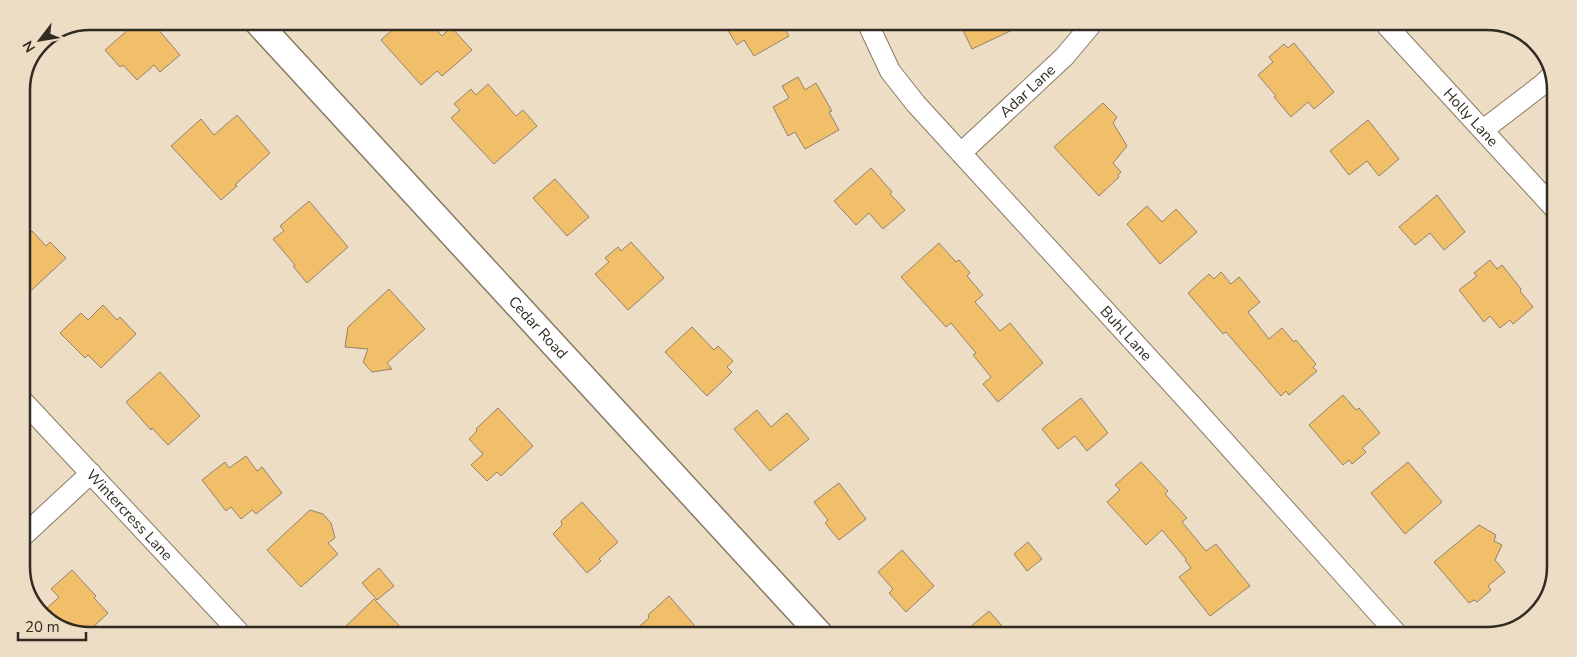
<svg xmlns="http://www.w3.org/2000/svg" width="1577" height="657" font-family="'Nunito Sans',sans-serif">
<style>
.building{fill:#f1be69;stroke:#92836d}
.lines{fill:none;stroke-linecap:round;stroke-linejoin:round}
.minor-casing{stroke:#887a64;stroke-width:22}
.tertiary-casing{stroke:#887a64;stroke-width:28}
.minor{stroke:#fff;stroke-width:20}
.tertiary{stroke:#fff;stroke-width:25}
.labels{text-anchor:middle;stroke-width:4;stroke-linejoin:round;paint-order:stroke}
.street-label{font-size:15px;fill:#312b22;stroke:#edddc5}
.rim{fill:none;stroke:#312b22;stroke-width:2.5}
</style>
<rect width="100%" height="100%" fill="#edddc5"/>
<g class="building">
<path d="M138 21H151L180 55 160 72 154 65 137 80 123 65 120 67 105 50Z"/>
<path d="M401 22H429L442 36 451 27 472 50 442 76 437 71 421 85 381 40Z"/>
<path d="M724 24H782L789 36 754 56 744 40 737 45Z"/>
<path d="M960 24 1023 25 972 49Z"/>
<path d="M1294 43 1334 92 1314 109 1308 102 1291 117 1274 97 1276 96 1258 75 1273 62 1269 57 1284 44 1288 48Z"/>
<path d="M798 77 805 90 816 83 832 111 829 112 839 130 805 149 795 132 788 136 773 107 789 98 782 86Z"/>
<path d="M488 84 516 116 523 110 537 126 494 164 451 118 460 110 454 104 471 89 476 95Z"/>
<path d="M1103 103 1117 117 1113 123 1127 146 1113 163 1121 172 1118 175 1119 177 1099 196 1054 147Z"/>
<path d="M237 115 270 153 235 185 237 186 221 200 171 146 201 119 214 135Z"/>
<path d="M1368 120 1399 159 1379 176 1367 161 1349 175 1330 151Z"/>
<path d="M871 168 892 192 890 194 905 210 883 229 869 213 856 225 834 201Z"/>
<path d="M555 179 589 217 567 236 533 198Z"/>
<path d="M1437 195 1465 232 1444 250 1430 233 1415 245 1399 227Z"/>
<path d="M309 201 348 247 307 283 293 266 295 265 273 239 284 231 280 226Z"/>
<path d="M1147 206 1162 222 1176 209 1197 232 1160 264 1127 224Z"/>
<path d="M32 231 46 246 50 242 66 258 21 300V241Z"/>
<path d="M631 242 664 278 628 310 595 274 609 262 605 258 618 247 621 251Z"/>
<path d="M939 243 956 262 959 260 970 273 967 276 983 295 975 302 1000 331 1010 323 1043 363 998 402 983 384 991 377 973 355 976 353 951 323 946 327 901 277Z"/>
<path d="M1490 260 1497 269 1502 265 1521 289 1520 291 1533 307 1513 324 1510 320 1500 328 1490 316 1484 322 1459 290 1477 276 1474 273Z"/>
<path d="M1221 272 1231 284 1239 277 1260 302 1248 312 1269 339 1282 328 1294 342 1296 340 1316 364 1313 367 1317 371 1289 395 1286 391 1281 396 1226 332 1223 334 1188 293 1209 274 1214 279Z"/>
<path d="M389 289 425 329 387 363 392 369 372 372 363 362 368 349 345 347 348 327Z"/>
<path d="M103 305 117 320 120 317 136 334 101 368 88 355 85 358 60 333 81 313 88 320Z"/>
<path d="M692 327 714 350 718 346 733 361 727 367 732 372 707 396 665 352Z"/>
<path d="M160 372 200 416 168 445 152 428 151 430 126 402Z"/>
<path d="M1343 395 1356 410 1359 408 1380 433 1362 448 1366 452 1352 464 1349 460 1343 465 1309 425Z"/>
<path d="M1081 398 1108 433 1087 451 1075 436 1058 449 1042 429Z"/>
<path d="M498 408 533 446 501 476 497 472 487 481 471 465 483 454 469 439 477 431 476 429Z"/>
<path d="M757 410 771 427 787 413 809 439 770 471 734 429Z"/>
<path d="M246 456 257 471 262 467 282 493 256 514 252 510 241 519 231 507 226 511 202 480 225 462 229 468Z"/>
<path d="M1141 462 1168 491 1165 494 1187 518 1182 522 1206 551 1216 544 1250 586 1210 616 1179 577 1191 568 1185 560 1186 559 1162 530 1146 545 1107 502 1120 490 1115 485Z"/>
<path d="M1408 462 1442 502 1405 534 1371 493Z"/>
<path d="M839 483 866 519 839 540 825 523 828 520 814 502Z"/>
<path d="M582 502 618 542 599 559 601 561 587 573 553 534 562 525 561 521Z"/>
<path d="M310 510 323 514 331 523 335 538 328 543 338 554 301 587 267 550Z"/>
<path d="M1479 525 1496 535 1494 541 1502 545 1495 560 1505 572 1488 586 1491 590 1477 602 1474 600 1469 603 1434 562Z"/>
<path d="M1028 542 1042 559 1027 571 1014 554Z"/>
<path d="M902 550 934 586 906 612 889 593 893 589 878 572Z"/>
<path d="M379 568 394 586 377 600 362 583Z"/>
<path d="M72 570 96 596 94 598 108 613 89 631H64L45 610 59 597 51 589Z"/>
<path d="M669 596 701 633H632L649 618 648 615Z"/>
<path d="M374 599 405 632H340Z"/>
<path d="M989 611 1009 634H962Z"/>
</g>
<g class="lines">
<g class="minor-casing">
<g id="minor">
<path id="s1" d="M868 24 890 71 916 104 1197 411 1398 635"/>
<path id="s2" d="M1387 26 1554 208"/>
<path d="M1483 130 1543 84 1552 75"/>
<path id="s3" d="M961 153 1064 57 1091 25"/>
<path id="s4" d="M21 399 238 631"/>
<path d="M21 538 91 473"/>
</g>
</g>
<g class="tertiary-casing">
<g id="tertiary">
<path id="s5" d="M257 22 819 633"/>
</g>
</g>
<use href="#minor" class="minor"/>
<use href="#tertiary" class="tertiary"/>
</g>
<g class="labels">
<g class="street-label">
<text dy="5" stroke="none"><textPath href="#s3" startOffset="91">Adar Lane</textPath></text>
<text dy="5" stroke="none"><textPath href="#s2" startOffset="124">Holly Lane</textPath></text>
<text dy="5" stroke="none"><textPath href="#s5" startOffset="415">Cedar Road</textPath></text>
<text dy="5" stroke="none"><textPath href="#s1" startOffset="405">Buhl Lane</textPath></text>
<text dy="5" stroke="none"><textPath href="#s4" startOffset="159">Wintercress Lane</textPath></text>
</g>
</g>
<path d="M0 0H1577V657H0ZM90 30H1487A60 60 0 0 1 1547 90V567A60 60 0 0 1 1487 627H90A60 60 0 0 1 30 567V90A60 60 0 0 1 90 30Z" fill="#edddc5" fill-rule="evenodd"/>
<path class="rim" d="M90 30H1487A60 60 0 0 1 1547 90V567A60 60 0 0 1 1487 627H90A60 60 0 0 1 30 567V90A60 60 0 0 1 90 30Z"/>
<g transform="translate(40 40) rotate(239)" stroke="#edddc5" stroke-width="4" paint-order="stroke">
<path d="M0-4L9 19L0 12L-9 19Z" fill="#312b22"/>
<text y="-8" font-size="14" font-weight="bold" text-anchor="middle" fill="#312b22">N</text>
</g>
<path d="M18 632v8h68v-8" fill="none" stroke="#312b22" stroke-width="2.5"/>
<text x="25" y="632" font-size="15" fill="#312b22" stroke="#edddc5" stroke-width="4" paint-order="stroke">20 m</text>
</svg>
